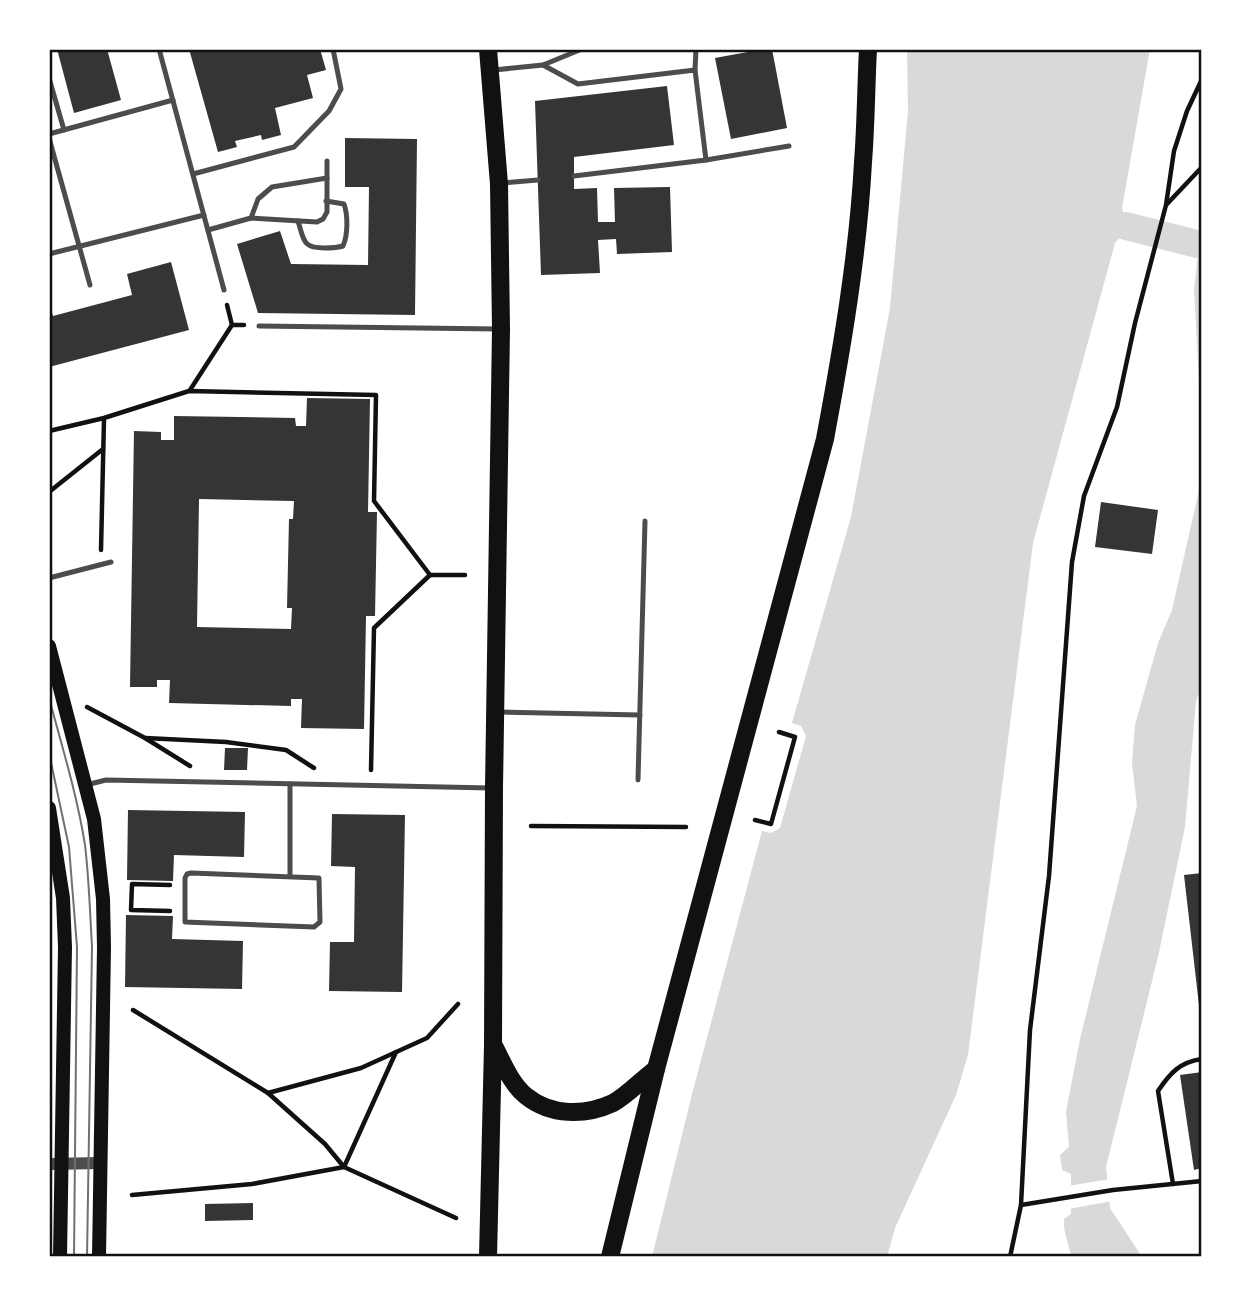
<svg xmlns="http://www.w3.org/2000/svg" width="1251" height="1306" font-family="'Times New Roman',serif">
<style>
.water{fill:#d9d9d9}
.pier{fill:#fff}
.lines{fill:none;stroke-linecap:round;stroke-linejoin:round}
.canal{stroke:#d9d9d9;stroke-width:28}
.building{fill:#353535;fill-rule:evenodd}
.path{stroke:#111;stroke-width:4.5}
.service{stroke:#4c4c4c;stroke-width:5}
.tertiary{stroke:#4c4c4c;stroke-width:12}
.secondary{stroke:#111;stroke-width:14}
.primary{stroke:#111;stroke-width:18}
.tram{stroke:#707070;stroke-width:2}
.neatline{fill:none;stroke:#111;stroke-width:2.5}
</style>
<rect width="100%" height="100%" fill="#fff"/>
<g class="water">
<path d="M907 49H1150L1122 208 1124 214 1128 215 1124 236H1121L1115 243 1033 543 968 1055 956 1095 895 1228 887 1257H652L692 1094 762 831 771 833 780 828 806 736 801 726 792 723 851 517 890 308 908 111Z"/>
<path d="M1202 242V432L1194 291 1197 262Z"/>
<path d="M1202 477V686L1196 701 1185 827 1158 957 1106 1167 1110 1208 1142 1257H1071C1069 1243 1063 1234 1064 1219L1071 1214V1174L1062 1170 1060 1155 1069 1147 1066 1112 1080 1039 1137 806 1132 763 1135 725 1158 643 1172 610Z"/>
</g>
<path class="pier" d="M1111 1179 1113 1201 1068 1209 1067 1186Z"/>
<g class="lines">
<path class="canal" d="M1126 226 1201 245"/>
</g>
<g class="building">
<path d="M57 49H107L121 100 74 113Z"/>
<path d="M189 49H320L326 70 307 75 313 98 275 108 281 135 262 140 261 135 235 141 237 147 218 152Z"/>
<path d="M764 49H772L787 128 731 139 715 58Z"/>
<path d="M667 86 674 145 574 157V189L597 188 598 222H615L614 188 670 187 672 252 617 254 616 239 598 240 600 273 541 275 535 101Z"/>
<path d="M345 138 417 139 415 315 258 313 237 244 280 231 291 264 368 265 369 187H345Z"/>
<path d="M171 262 189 330 49 367V303L53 316 132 295 127 274Z"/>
<path d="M307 398 370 399 368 512H377L375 616H366L364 729 301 728 302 699H291V706L169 703 170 680H157V687H130L134 431 161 432V440H174V416L295 418 296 426H306ZM199 499 294 501 293 519H289L287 608H292L291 629 197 627Z"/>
<path d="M1101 502 1158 510 1152 554 1095 547Z"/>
<path d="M225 748H248L247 770H224Z"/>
<path d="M128 810 245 812 244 857 174 855 173 881 127 880Z"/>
<path d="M332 814 405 815 402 992 329 991 330 942H354L355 867 331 866Z"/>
<path d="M1202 873V1013L1200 1014 1184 875Z"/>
<path d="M126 915 173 916 172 939 243 941 242 989 125 987Z"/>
<path d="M1202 1072V1168L1194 1170 1180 1075Z"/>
<path d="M253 1203V1220L205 1221V1204Z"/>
</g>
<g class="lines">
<g class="path">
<path d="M1167 204 1202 167"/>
<path d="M227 305 232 325H244"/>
<path d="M190 390 232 325"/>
<path d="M49 431 104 418 189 391 376 395 374 501 430 575H465"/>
<path d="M49 492 103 449"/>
<path d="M101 550 104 419"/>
<path d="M87 707 145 738 190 766"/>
<path d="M145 738 226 742 286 750 314 768"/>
<path d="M371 770 374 628 430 575"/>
<path d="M755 820 771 824 795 737 779 732"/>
<path d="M531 826 686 827"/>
<path d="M170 911 131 910 132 884 170 885"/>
<path d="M133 1010 268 1093 325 1144 344 1167 456 1218"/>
<path d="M268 1093 361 1068 427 1038 458 1004"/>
<path d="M1173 1184 1158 1091C1170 1073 1180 1062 1202 1059"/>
<path d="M132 1195 252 1184 344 1167 396 1052"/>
<path d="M1021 1205 1113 1190 1202 1181"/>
<path d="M1010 1257 1021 1205 1030 1030 1049 876 1072 562 1084 496 1117 407 1135 323 1166 205 1174 151 1187 111 1202 79"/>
</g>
<g class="service">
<path d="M159 49 224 290"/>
<path d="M543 65 578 84 695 70 706 160 574 176"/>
<path d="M494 70 543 65 582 49"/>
<path d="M695 70 696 49"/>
<path d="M49 78 64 130"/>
<path d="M49 134 173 100"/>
<path d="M49 138 90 285"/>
<path d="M706 160 789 146"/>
<path d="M193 174 294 147 329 111 341 89 333 49"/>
<path d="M503 183 538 180"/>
<path d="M251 218 258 199 272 187 327 178"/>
<path d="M298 221C304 240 302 248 325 248 332 248 336 248 343 246 348 235 348 215 344 204L326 201"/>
<path d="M208 230 251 218 317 222 323 219 327 212V161"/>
<path d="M49 254 204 215"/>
<path d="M259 326 498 329"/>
<path d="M49 578 111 562"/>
<path d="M499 712 640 715"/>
<path d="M638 780 645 521"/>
<path d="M86 785 106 780 491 788"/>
<path d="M191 873 319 878 320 922 314 927 185 922V878L187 874Z"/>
<path d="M290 876V784"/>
</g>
<path class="tertiary" d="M49 1164 100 1163"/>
<g class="secondary">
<path d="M49 646 94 819 103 899 104 947 99 1257"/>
<path d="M49 808 63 898 65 947 60 1257"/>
</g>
<g class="primary">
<path d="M488 49 499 184 501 329 494 788 493 1045 488 1257"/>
<path d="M494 1046C503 1063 511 1084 526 1096 551 1116 585 1116 613 1103 628 1095 642 1079 656 1069"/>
<path d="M610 1257 656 1069 825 439C842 348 858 255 863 162 866 124 866 87 868 49"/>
</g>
<g class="tram">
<path d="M49 698C62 746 77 795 85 845 89 878 90 913 92 947L87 1257"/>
<path d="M49 753 69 847 77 947 74 1257"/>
</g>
</g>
<rect width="1251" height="1306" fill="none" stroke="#ffffff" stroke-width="102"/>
<rect x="51" y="51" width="1149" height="1204" class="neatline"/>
</svg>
